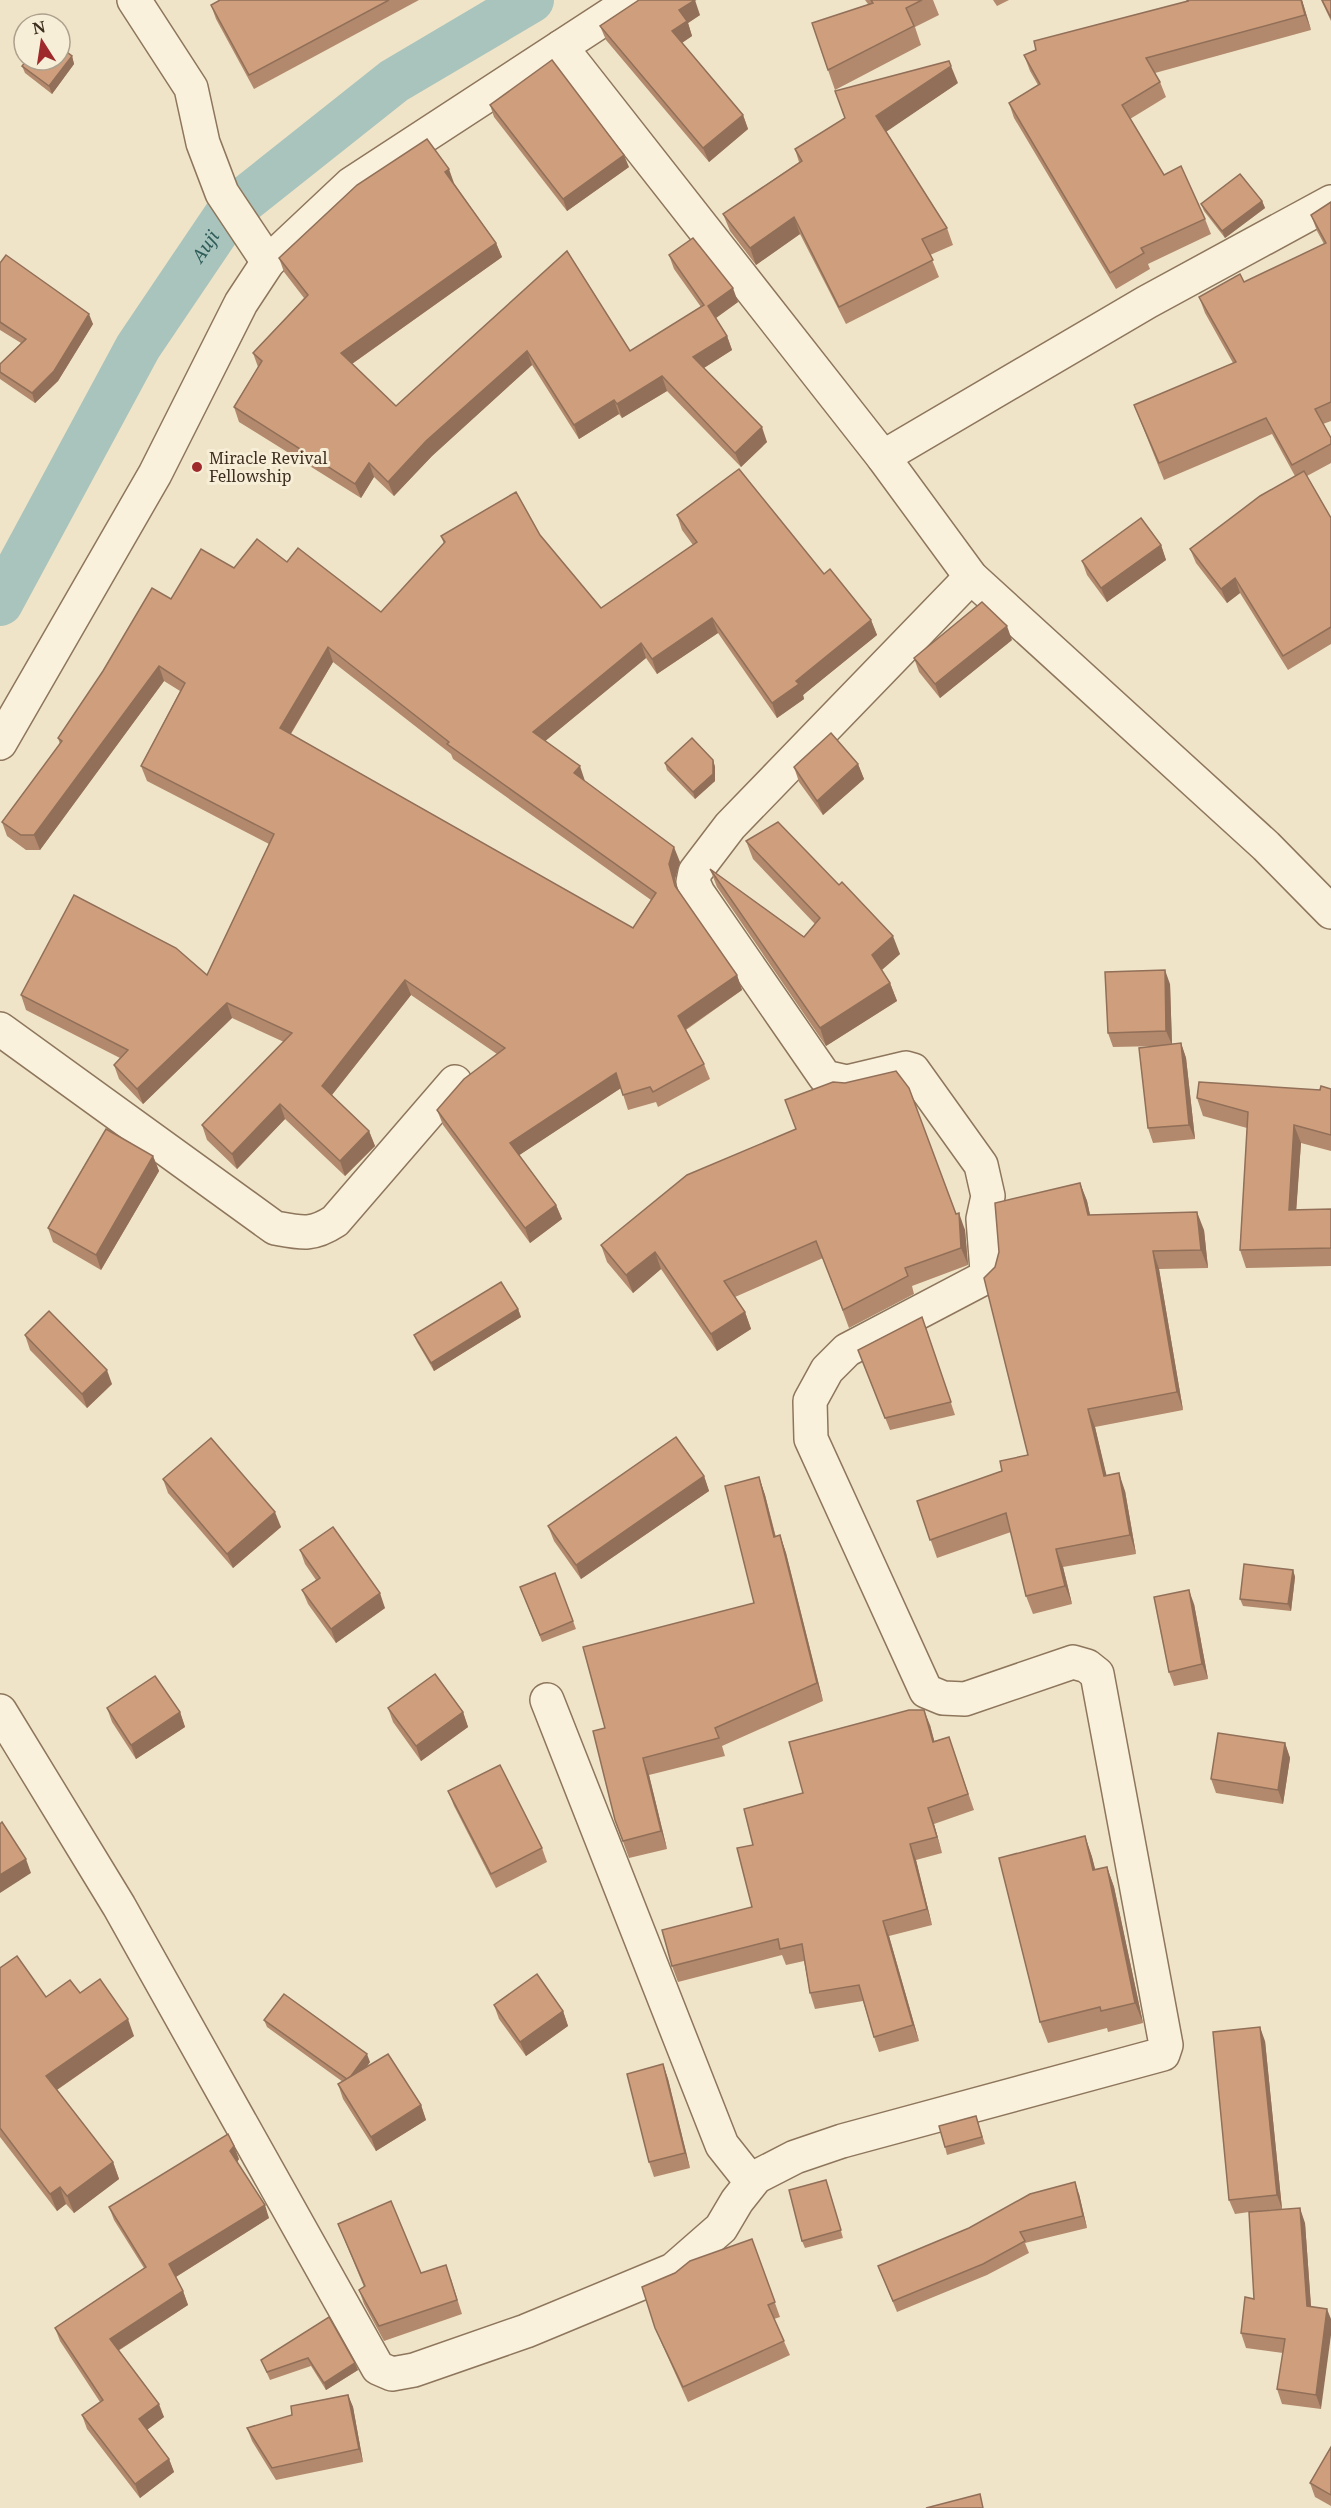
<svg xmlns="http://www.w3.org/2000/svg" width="1331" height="2508" font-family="'Noto Serif',serif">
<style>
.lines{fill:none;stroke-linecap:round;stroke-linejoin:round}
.canal{stroke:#a9c4bc;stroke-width:46}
.street-casing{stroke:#8d765c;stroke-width:36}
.street{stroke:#faf1dc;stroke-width:33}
.wall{fill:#b2896c;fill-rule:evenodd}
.shaded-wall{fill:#916f58}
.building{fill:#cf9f7d;stroke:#916f58;stroke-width:1.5;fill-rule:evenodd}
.poi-dot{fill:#9e2a2b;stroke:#f7eed8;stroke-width:2}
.labels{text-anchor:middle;stroke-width:6;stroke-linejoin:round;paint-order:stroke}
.poi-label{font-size:16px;fill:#3d2e20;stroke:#f7eed8;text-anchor:start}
.water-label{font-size:18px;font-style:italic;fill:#2f5d5a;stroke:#f7eed8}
</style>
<rect width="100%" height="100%" fill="#f0e4c8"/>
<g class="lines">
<path class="canal" id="s1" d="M0 603 138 347 229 212 394 81 531 0"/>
<g class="street-casing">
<g id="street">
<path d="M134 0 191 88 203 143 222 193 268 262"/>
<path d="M561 47 883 457 971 577 1266 846 1331 912"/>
<path d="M883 457 1147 302 1331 202"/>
<path d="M0 743 155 474 241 303 268 262 351 184 633 0"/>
<path d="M0 1029 275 1228C302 1233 312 1236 335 1221L455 1082"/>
<path d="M547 1700 722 2145 749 2179 756 2177"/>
<path d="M0 1711 119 1906 378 2368 392 2374 414 2370 526 2331 673 2270 721 2228 737 2201 756 2177 795 2157 842 2141 1163 2054 1166 2045 1097 1674 1087 1666 1073 1662 965 1699 943 1698 926 1691 811 1439 810 1401 827 1370 847 1350 984 1278 987 1271 983 1219 988 1196 981 1165 913 1070 906 1068 847 1082 825 1077 698 893 693 882 695 872 730 826 971 577"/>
</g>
</g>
<use href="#street" class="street"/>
</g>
<g class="wall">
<path d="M220 0H419L254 89 216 19 211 5Z"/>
<path d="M865 0H933L939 15 915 27 921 45 835 90 828 70 868 4Z"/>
<path d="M993 0H1009L997 6Z"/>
<path d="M1187 0H1302L1311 30 1155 73 1160 82 1166 97 1130 119 1164 175 1205 219 1211 234 1148 264 1150 269 1116 289 1014 118 1009 103 1038 85 1030 71 1024 55 1188 1Z"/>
<path d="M1321 0H1331V21Z"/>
<path d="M638 1 700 15 688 23 692 36 682 43 743 115 748 129 709 162 606 40 600 26Z"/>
<path d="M72 56 74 64 52 94 25 73 22 66Z"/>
<path d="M958 83 886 131 947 228 953 245 930 255 939 277 846 324 800 234 756 265 730 231 723 214 799 162 795 149Z"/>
<path d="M490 105 629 167 567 211 494 117Z"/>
<path d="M454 183 496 243 502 257 352 364 396 406 567 251 630 351 701 307 674 269 669 255 738 302 716 318 727 336 732 350 704 368 767 442 741 467 667 391 622 418 619 414 579 439 532 365 432 456 394 496 374 477 361 498 239 422 234 407 258 367 253 353 304 298 284 272 279 258Z"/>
<path d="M1262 201 1265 208 1225 238 1204 211 1201 204Z"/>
<path d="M1331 202V421L1323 424 1331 438V463L1307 476 1331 518V644L1288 670 1240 593 1227 603 1196 563 1190 549 1295 476 1272 434 1164 480 1134 405 1233 363 1205 313 1199 297 1244 282 1324 244 1317 231 1311 215Z"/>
<path d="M0 263 93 324 58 381 35 403 0 379V364L21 343 0 330Z"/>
<path d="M677 515 824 574 871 620 877 635 803 695 804 699 777 718 718 633 657 674 646 658 545 741 585 781 680 862 675 879 677 889 737 975 742 990 686 1030 704 1064 710 1079 658 1107 656 1102 628 1110 621 1088 519 1155 556 1205 562 1219 530 1243 443 1125 437 1110 497 1054 411 995 332 1095 369 1131 375 1146 345 1176 285 1119 237 1169 207 1140 202 1125 284 1042 232 1018 143 1104 119 1079 114 1065 120 1058 26 1010 21 995 207 975 269 844 147 781 141 766 180 691 164 681 40 850H26L7 836 2 822 60 744 58 738 171 599 234 568 287 562 381 612 444 544 441 536 540 535 601 608 693 545 682 530ZM333 662 451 754 453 759 651 900 633 928 291 734Z"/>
<path d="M1161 545 1166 560 1107 602 1087 575 1082 561Z"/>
<path d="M1012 640 940 698 919 672 914 658Z"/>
<path d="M713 760 715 767V781L695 799 667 770 665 763Z"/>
<path d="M858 764 864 779 823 815 799 782 794 767Z"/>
<path d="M746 841 900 954 882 970 890 983 897 1001 826 1046 717 887 710 869 804 937 815 924 753 859Z"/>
<path d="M1170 984 1172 1044 1181 1043 1186 1058 1195 1139 1153 1143 1148 1128 1160 1046 1113 1047 1108 1033Z"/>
<path d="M1331 1089V1151L1301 1143 1296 1210 1331 1209V1266L1246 1268 1240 1250 1247 1128 1203 1116 1197 1098Z"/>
<path d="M153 1156 159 1171 101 1270 53 1242 48 1228Z"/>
<path d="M1080 1183 1087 1201 1090 1215 1204 1230 1208 1268 1159 1269 1183 1410 1095 1427 1106 1475 1125 1491 1136 1554 1063 1567 1072 1604 1033 1614 1026 1596 1011 1532 937 1558 917 1501 1002 1471 1028 1455Z"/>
<path d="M956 1214 965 1230 968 1265 912 1286 914 1294 849 1328 823 1258 735 1297 745 1312 751 1329 717 1351 661 1269 633 1293 607 1262 601 1245Z"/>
<path d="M518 1309 521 1317 434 1371 417 1342 414 1335Z"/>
<path d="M922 1317 955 1415 890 1430 858 1350Z"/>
<path d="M25 1335 112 1384 87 1408 30 1350Z"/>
<path d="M704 1476 709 1491 581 1579 554 1541 548 1526Z"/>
<path d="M759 1477 765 1495 776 1537 780 1535 786 1553 823 1701 722 1746 725 1756 649 1775 667 1849 629 1858 615 1820 605 1728 754 1603Z"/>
<path d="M163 1479 281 1527 233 1568 168 1493Z"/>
<path d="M300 1550 385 1608 336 1643 308 1604 302 1590 316 1580 305 1564Z"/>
<path d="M1293 1570 1295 1577 1291 1611 1243 1606 1240 1599Z"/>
<path d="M555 1573 576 1629 542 1642 520 1587Z"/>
<path d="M1194 1604 1208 1679 1174 1686 1169 1672Z"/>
<path d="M107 1708 180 1712 185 1727 136 1759 112 1722Z"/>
<path d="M388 1708 463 1712 468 1727 421 1761 393 1722Z"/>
<path d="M930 1725 934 1741 949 1737 974 1810 934 1824 942 1853 916 1860 932 1925 889 1936 919 2041 879 2052 874 2037 863 2001 815 2009 810 1993 804 1961 786 1965 782 1955 678 1982 672 1966 752 1907 753 1845 803 1793Z"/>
<path d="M1285 1743 1290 1758 1283 1804 1216 1793 1211 1779Z"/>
<path d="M448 1791 542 1848 547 1862 496 1888 454 1806Z"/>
<path d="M1085 1836 1092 1857 1095 1870 1107 1867 1114 1887 1143 2023 1108 2032 1107 2028 1048 2043 1040 2022Z"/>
<path d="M0 1968 46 1997 80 1993 134 2036 57 2090 113 2162 119 2179 74 2213 66 2204 57 2211 0 2137Z"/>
<path d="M494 2005 563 2011 568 2026 526 2056 499 2019Z"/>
<path d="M264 2020 370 2062 366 2068 421 2105 426 2120 376 2151 343 2099 338 2084 343 2082 267 2027Z"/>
<path d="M1265 2041 1282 2209 1269 2210 1305 2223 1311 2307 1321 2409 1282 2404 1277 2389 1283 2353 1246 2348 1241 2333 1254 2299 1249 2212 1235 2214 1229 2200Z"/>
<path d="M663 2064 668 2079 690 2168 654 2177 649 2162Z"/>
<path d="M976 2116 985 2144 947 2155 945 2147Z"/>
<path d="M239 2159 237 2162 269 2218 176 2277 183 2291 188 2305 118 2351 164 2417 147 2430 169 2459 174 2472 140 2498 87 2429 82 2415 100 2402 60 2341 55 2328 144 2268 114 2220 109 2207Z"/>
<path d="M826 2180 843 2238 805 2248 802 2241Z"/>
<path d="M1079 2194 1087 2228 1025 2243 1029 2253 987 2275 897 2312 878 2266Z"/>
<path d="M338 2224 421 2273 451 2279 462 2314 384 2341 364 2304 359 2290 364 2287Z"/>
<path d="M752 2239 780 2317 774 2319 790 2355 688 2402 661 2342 642 2287Z"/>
<path d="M329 2317 355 2363 358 2370 326 2390 311 2366 270 2380 261 2360Z"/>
<path d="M348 2395 353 2407 363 2462 276 2480 252 2441 247 2428 292 2415Z"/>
<path d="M1331 2447V2506L1315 2497 1310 2483Z"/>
</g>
<g class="shaded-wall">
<path d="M695 0 700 15 688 23 692 36 677 46 672 31 679 10Z"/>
<path d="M1301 0H1302L1311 30 1305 15Z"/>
<path d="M72 56 74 64 52 94 49 86Z"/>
<path d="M951 66 958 83 883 134 876 116Z"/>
<path d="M743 115 748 129 709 162 703 148Z"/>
<path d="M624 155 629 167 567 211 563 199Z"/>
<path d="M449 169 454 183 450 186 445 172Z"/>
<path d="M1262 201 1265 208 1225 238 1222 231Z"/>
<path d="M794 217 800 234 756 265 750 248Z"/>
<path d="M496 243 502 257 346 368 341 353Z"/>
<path d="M733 288 738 302 713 320 708 306Z"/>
<path d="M89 314 93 324 58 381 35 403 32 393Z"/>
<path d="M727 336 732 350 699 371 693 357Z"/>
<path d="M527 351 532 365 432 456 394 496 388 482 426 441Z"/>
<path d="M662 376 667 391 622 418 617 404Z"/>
<path d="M614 400 619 414 579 439 574 425Z"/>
<path d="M762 427 767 442 741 467 735 453Z"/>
<path d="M369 463 374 477 361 498 355 484Z"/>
<path d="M1161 545 1166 560 1107 602 1101 588Z"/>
<path d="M1235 578 1240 593 1227 603 1221 589Z"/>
<path d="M712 618 718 633 657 674 652 659Z"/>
<path d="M871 620 877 635 803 695 804 699 777 718 772 703 796 681Z"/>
<path d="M1007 626 1012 640 940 698 935 684Z"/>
<path d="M641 643 646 658 538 747 533 732Z"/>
<path d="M328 647 333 662 285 743 280 728Z"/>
<path d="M159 666 164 681 40 850 34 835Z"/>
<path d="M713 760 715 767V781L695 799 693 792Z"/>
<path d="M858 764 864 779 823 815 817 801Z"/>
<path d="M580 766 585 781 574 773Z"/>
<path d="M674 847 680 862 675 879 681 901 669 864Z"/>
<path d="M893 936 900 954 878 973 872 955Z"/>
<path d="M1165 970 1170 984 1172 1045 1166 1031Z"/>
<path d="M737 975 742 990 683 1031 678 1016Z"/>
<path d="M405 980 411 995 327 1101 322 1086Z"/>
<path d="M890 983 897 1001 826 1046 820 1028Z"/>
<path d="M227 1003 232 1018 143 1104 137 1089Z"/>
<path d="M1181 1043 1186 1058 1195 1139 1189 1125Z"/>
<path d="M616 1073 621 1088 515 1158 510 1143Z"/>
<path d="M280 1104 285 1119 237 1169 232 1154Z"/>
<path d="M1294 1125 1301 1143 1295 1228 1289 1210Z"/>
<path d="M369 1131 375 1146 345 1176 340 1161Z"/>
<path d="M153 1156 159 1171 101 1270 96 1255Z"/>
<path d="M1080 1183 1087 1201 1094 1233 1088 1215Z"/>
<path d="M556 1205 562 1219 530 1243 525 1228Z"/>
<path d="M1197 1212 1204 1230 1208 1268 1201 1250Z"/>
<path d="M959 1213 965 1230 968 1265 961 1248Z"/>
<path d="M1153 1251 1159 1269 1183 1410 1177 1392Z"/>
<path d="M655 1252 661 1269 633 1293 626 1275Z"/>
<path d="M518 1309 521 1317 434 1371 431 1363Z"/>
<path d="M745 1312 751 1329 717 1351 711 1334Z"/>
<path d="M107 1370 112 1384 87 1408 82 1394Z"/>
<path d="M1088 1409 1095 1427 1111 1494 1104 1476Z"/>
<path d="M1119 1473 1125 1491 1136 1554 1130 1535Z"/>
<path d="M704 1476 709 1491 581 1579 576 1565Z"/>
<path d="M759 1477 765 1495 780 1555 774 1537Z"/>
<path d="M275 1512 281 1527 233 1568 227 1554Z"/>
<path d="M780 1535 786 1553 823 1701 817 1683Z"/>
<path d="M1056 1549 1063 1567 1072 1604 1065 1586Z"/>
<path d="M1293 1570 1295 1577 1291 1611 1288 1604Z"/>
<path d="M1189 1590 1194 1604 1208 1679 1202 1664Z"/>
<path d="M380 1593 385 1608 336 1643 331 1629Z"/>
<path d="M924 1710 930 1725 939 1758 933 1742Z"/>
<path d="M180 1712 185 1727 136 1759 131 1745Z"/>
<path d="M463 1712 468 1727 421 1761 416 1746Z"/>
<path d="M1285 1743 1290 1758 1283 1804 1278 1790Z"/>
<path d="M643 1758 649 1775 667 1849 661 1831Z"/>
<path d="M928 1808 934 1824 942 1853 937 1837Z"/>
<path d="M1085 1836 1092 1857 1101 1891 1093 1870Z"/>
<path d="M910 1844 916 1860 932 1925 927 1909Z"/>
<path d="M26 1859 31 1873 0 1893V1875Z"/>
<path d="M1107 1867 1114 1887 1143 2023 1135 2003Z"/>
<path d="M883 1921 889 1936 919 2041 913 2025Z"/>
<path d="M563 2011 568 2026 526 2056 520 2042Z"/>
<path d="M128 2019 134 2036 52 2093 46 2076Z"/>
<path d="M1260 2027 1265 2041 1282 2209 1277 2195Z"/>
<path d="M367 2054 370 2062 351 2088 348 2080Z"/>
<path d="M663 2064 668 2079 690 2168 685 2153Z"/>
<path d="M421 2105 426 2120 376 2151 371 2137Z"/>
<path d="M234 2146 239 2159 235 2165 230 2151Z"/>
<path d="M113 2162 119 2179 74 2213 67 2196Z"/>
<path d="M1075 2182 1079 2194 1087 2228 1083 2216Z"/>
<path d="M60 2187 66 2204 57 2211 50 2194Z"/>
<path d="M265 2205 269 2218 174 2278 169 2264Z"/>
<path d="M1300 2208 1305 2223 1312 2320 1307 2306Z"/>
<path d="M183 2291 188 2305 114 2353 110 2339Z"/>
<path d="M1327 2309 1331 2319V2335L1321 2409 1316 2395Z"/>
<path d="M355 2363 358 2370 326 2390 324 2383Z"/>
<path d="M348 2395 353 2407 363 2462 359 2449Z"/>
<path d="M159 2404 164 2417 144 2432 139 2419Z"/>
<path d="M169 2459 174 2472 140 2498 135 2484Z"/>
</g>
<g class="building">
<path d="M220 0H389L249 75 211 5Z"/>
<path d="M639 0H695L679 10 687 21 672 31 743 115 703 148 600 26Z"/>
<path d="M871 0H922L906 8 914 26 828 70 812 23 873 3Z"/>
<path d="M1187 0H1301L1305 15 1146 58 1160 82 1122 105 1164 175 1181 166 1205 219 1141 248 1144 253 1110 273 1009 103 1040 84 1024 55 1036 50 1034 41 1188 1Z"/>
<path d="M1322 0H1331V18Z"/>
<path d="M60 47 72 56 49 86 22 66 27 60H60Z"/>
<path d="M552 60 624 155 563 199 490 105Z"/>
<path d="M949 61 951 66 876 116 947 228 922 239 933 260 839 307 794 217 750 248 723 214 802 161 795 149 845 118 835 91Z"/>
<path d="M427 139 449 169 445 172 496 243 341 353 396 406 567 251 630 351 704 305 669 255 693 238 733 288 708 306 727 336 693 357 762 427 735 453 662 376 617 404 614 400 574 425 527 351 426 441 388 482 369 463 355 484 234 407 262 361 253 353 308 295 279 258 357 185Z"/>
<path d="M1240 174 1262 201 1222 231 1201 204Z"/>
<path d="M1331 202V402L1315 409 1331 438V444L1292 465 1266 418 1159 463 1134 405 1236 362 1199 297 1240 274 1244 282 1326 243 1311 215Z"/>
<path d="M6 255 89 314 54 371 32 393 0 372V364L26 339 0 322V263Z"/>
<path d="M739 469 824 574 830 569 871 620 796 681 799 684 772 703 712 618 652 659 641 643 533 732 580 766 574 773 674 847 669 864 675 886 737 975 678 1016 704 1064 653 1092 650 1087 623 1095 616 1073 510 1143 556 1205 525 1228 437 1110 464 1079 505 1048 405 980 322 1086 369 1131 340 1161 280 1104 232 1154 202 1125 292 1033 227 1003 137 1089 114 1065 128 1050 21 995 74 895 176 948 207 975 274 834 141 766 185 683 159 666 34 835H21L2 822 62 741 58 738 103 671 152 588 171 599 201 549 234 568 257 539 287 562 298 548 381 612 445 542 441 536 516 492 540 535 601 608 697 542 677 515ZM328 647 449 742 447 744 656 893 633 928 280 728Z"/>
<path d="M1304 471 1331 518V627L1283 656 1235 578 1221 589 1190 549 1260 496Z"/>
<path d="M1141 518 1161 545 1101 588 1082 561Z"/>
<path d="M982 602 1007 626 935 684 914 658Z"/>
<path d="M831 733 858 764 817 801 794 767Z"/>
<path d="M692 738 713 760V774L693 792 665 763Z"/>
<path d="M778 822 839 885 842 882 893 936 872 955 890 983 820 1028 710 869 804 937 820 918 746 841Z"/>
<path d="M1165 970 1166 1031 1108 1033 1105 972Z"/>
<path d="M1181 1043 1189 1125 1148 1128 1139 1048Z"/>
<path d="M896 1071 909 1088 956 1214 959 1213 961 1248 905 1268 908 1276 843 1310 816 1241 724 1281 745 1312 711 1334 655 1252 626 1275 601 1245 687 1175 796 1129 785 1100 833 1082 845 1083Z"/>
<path d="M1199 1082 1320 1090 1321 1086 1331 1089V1135L1294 1125 1289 1210 1331 1209V1248L1240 1250 1248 1112 1197 1098Z"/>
<path d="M106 1129 153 1156 96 1255 48 1228Z"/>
<path d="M1080 1183 1088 1215 1197 1212 1201 1250 1153 1251 1177 1392 1088 1409 1104 1476 1119 1473 1130 1535 1056 1549 1065 1586 1026 1596 1006 1513 930 1540 917 1501 1002 1471 1000 1461 1028 1455 984 1278 995 1267 999 1252 995 1203Z"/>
<path d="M501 1282 518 1309 431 1363 414 1335Z"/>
<path d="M49 1311 107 1370 82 1394 25 1335Z"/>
<path d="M922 1317 951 1402 885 1418 858 1350Z"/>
<path d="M676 1437 704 1476 576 1565 548 1526Z"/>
<path d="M211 1438 275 1512 227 1554 163 1479Z"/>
<path d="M759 1477 774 1537 780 1535 817 1683 715 1728 719 1738 643 1758 661 1831 623 1841 615 1820 593 1731 605 1728 583 1647 754 1603 725 1486Z"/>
<path d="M333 1527 380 1593 331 1629 302 1590 320 1578 300 1550Z"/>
<path d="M1244 1564 1293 1570 1288 1604 1240 1599Z"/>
<path d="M555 1573 573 1621 540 1635 520 1587Z"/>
<path d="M1189 1590 1202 1664 1169 1672 1154 1597Z"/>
<path d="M435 1674 463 1712 416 1746 388 1708Z"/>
<path d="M155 1676 180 1712 131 1745 107 1708Z"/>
<path d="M909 1710H924L933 1742 949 1737 968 1794 928 1808 937 1837 910 1844 927 1909 883 1921 913 2025 874 2037 859 1985 810 1993 802 1944 780 1949 778 1939 672 1966 662 1930 752 1907 737 1848 753 1845 744 1809 803 1793 789 1742Z"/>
<path d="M1218 1733 1285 1743 1278 1790 1211 1779Z"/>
<path d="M500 1765 542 1848 491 1874 448 1791Z"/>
<path d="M2 1822 26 1859 0 1875V1824Z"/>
<path d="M1085 1836 1093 1870 1107 1867 1135 2003 1101 2011 1100 2007 1040 2022 999 1858Z"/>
<path d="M17 1956 46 1997 70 1980 80 1993 100 1979 128 2019 46 2076 113 2162 67 2196 60 2187 50 2194 0 2128V1968Z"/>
<path d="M537 1974 563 2011 520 2042 494 2005Z"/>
<path d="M284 1994 367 2054 351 2076 347 2079 264 2020Z"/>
<path d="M1260 2027 1277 2195 1229 2200 1213 2032Z"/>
<path d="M388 2054 421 2105 371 2137 338 2084Z"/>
<path d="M663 2064 685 2153 649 2162 627 2074Z"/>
<path d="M976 2116 982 2137 945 2147 939 2126Z"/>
<path d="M228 2134 234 2146 230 2151 265 2205 169 2264 183 2291 110 2339 159 2404 139 2419 169 2459 135 2484 82 2415 103 2400 55 2328 146 2267 109 2207Z"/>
<path d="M826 2180 841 2230 802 2241 789 2190Z"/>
<path d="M1075 2182 1083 2216 1020 2232 1025 2241 983 2264 893 2301 878 2266 969 2228 1030 2194Z"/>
<path d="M391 2201 421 2273 446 2265 457 2300 379 2326 359 2290 365 2286 338 2224Z"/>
<path d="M1300 2208 1307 2306 1327 2309 1316 2395 1277 2389 1285 2339 1241 2333 1245 2297 1254 2299 1249 2212Z"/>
<path d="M752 2239 775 2302 768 2305 784 2341 683 2387 655 2328 642 2287 675 2273 690 2261Z"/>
<path d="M329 2317 355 2363 324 2383 308 2358 267 2372 261 2360Z"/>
<path d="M348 2395 359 2449 272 2468 247 2428 292 2415 291 2406Z"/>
<path d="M1331 2447V2495L1310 2483Z"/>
<path d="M980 2494 983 2508H926Z"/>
</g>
<circle class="poi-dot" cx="197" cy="467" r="6"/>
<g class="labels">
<g class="poi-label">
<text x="209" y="464">Miracle Revival<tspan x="209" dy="18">Fellowship</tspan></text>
</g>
<g class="water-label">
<text dy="6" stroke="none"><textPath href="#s1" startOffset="412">Auji</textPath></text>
</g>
</g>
<g transform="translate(42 42) rotate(348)"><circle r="28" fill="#f7eed8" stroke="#ada18e" stroke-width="1.5"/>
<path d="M0-4.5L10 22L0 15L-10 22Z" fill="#9e2a2b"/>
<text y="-9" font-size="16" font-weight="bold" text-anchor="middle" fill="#3d2e20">N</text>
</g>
</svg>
